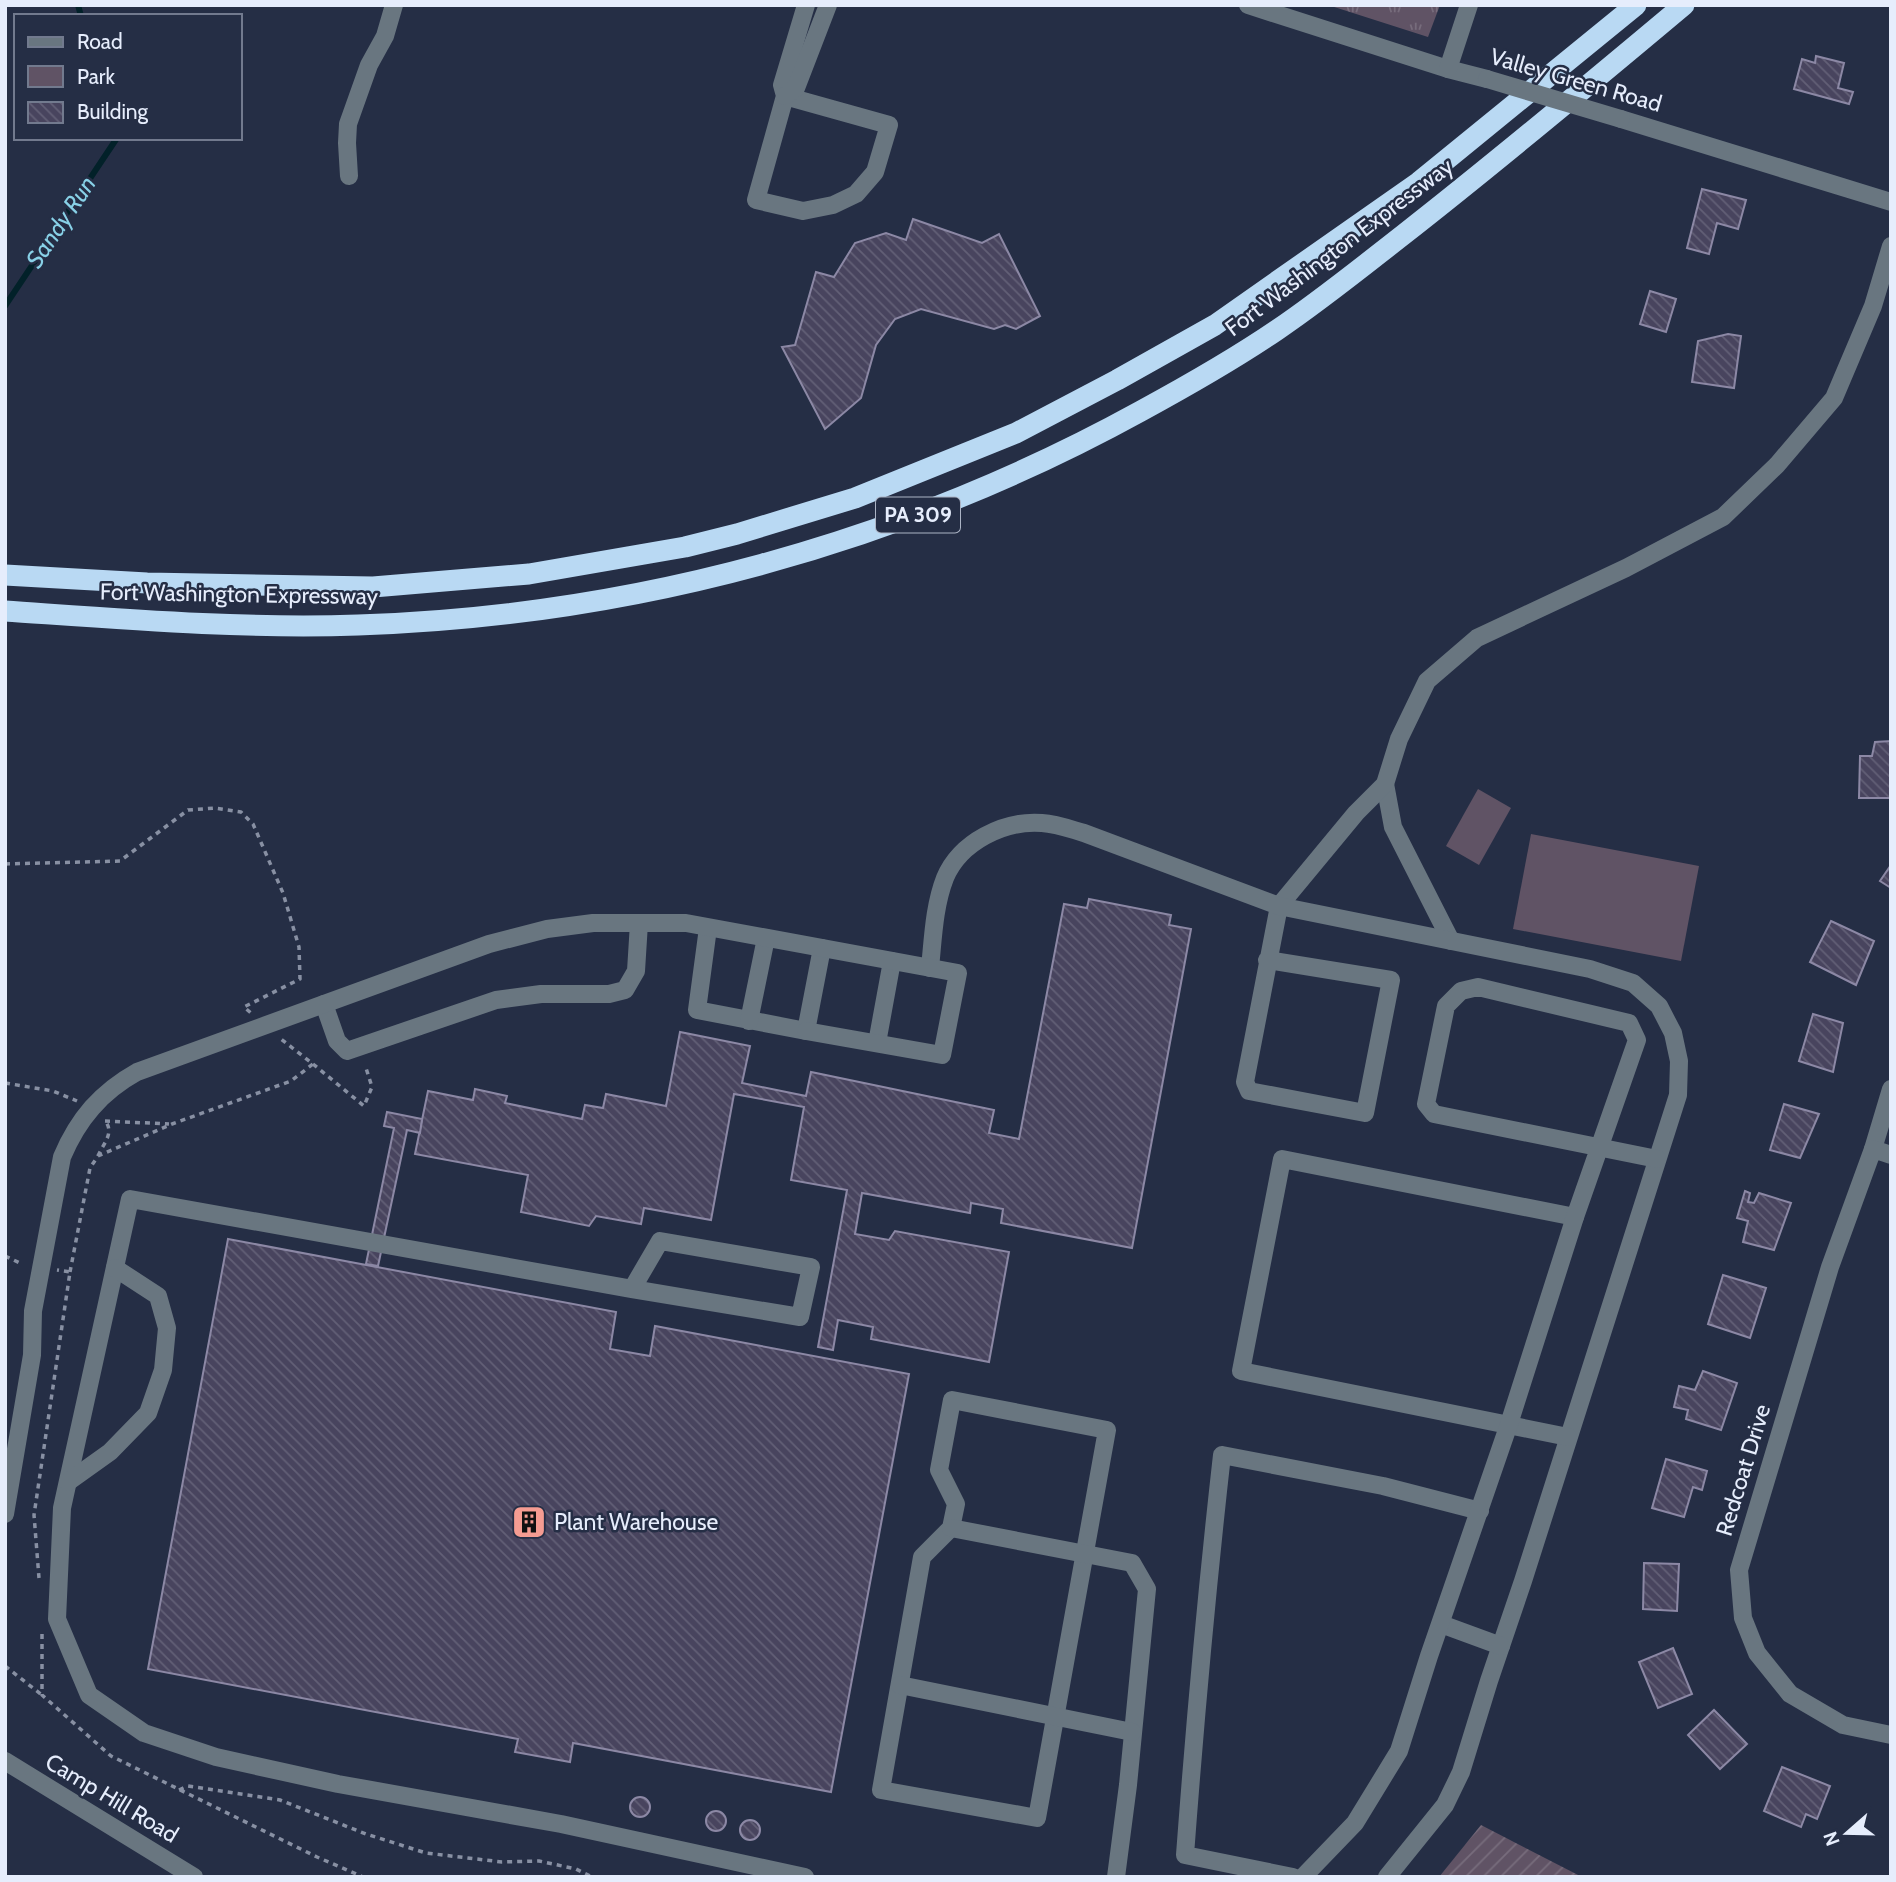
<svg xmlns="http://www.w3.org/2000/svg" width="1896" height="1882" font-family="Cabin,sans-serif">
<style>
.grass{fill:url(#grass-tufts)}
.park{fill:#605365}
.garden{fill:url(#garden-furrows)}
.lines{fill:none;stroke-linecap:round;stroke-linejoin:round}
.stream{stroke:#022129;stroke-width:6}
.building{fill:url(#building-back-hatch);stroke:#8c88a5;stroke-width:2}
.path{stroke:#8890a3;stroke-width:3.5;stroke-dasharray:5 5;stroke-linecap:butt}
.minor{stroke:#697680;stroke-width:18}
.highway{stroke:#b9d9f3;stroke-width:21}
.minor-bridge{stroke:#697680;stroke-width:18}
.labels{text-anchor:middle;stroke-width:5;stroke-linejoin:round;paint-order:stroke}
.shield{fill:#252e45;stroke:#acb4c5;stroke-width:2}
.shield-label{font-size:21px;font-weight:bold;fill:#e6edfc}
.street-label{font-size:23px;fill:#e6edfc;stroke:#252e45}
.poi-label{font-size:23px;fill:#e6edfc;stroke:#252e45;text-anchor:start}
.water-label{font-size:24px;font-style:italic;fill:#88d1e7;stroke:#252e45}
</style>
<defs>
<pattern id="grass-tufts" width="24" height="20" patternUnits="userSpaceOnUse" patternTransform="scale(1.75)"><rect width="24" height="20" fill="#605365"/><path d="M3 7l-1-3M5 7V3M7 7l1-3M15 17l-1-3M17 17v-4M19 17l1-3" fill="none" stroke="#776c7c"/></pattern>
<pattern id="garden-furrows" width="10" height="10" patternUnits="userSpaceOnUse" patternTransform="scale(1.75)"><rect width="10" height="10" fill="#605365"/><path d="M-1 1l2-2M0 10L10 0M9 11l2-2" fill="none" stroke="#776c7c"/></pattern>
<pattern id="building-back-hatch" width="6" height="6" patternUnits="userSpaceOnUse" patternTransform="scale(1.75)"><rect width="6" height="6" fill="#48445e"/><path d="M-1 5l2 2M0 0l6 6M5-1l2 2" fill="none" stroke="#625f76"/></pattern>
</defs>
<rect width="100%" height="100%" fill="#252e45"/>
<path class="grass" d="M1328 5H1440L1428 37Z"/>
<g class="park">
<path d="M1478 789 1511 808 1479 865 1446 846Z"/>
<path d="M1531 834 1699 866 1681 961 1513 929Z"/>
</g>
<path class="garden" d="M1481 1825 1582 1877H1439Z"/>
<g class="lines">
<g class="stream">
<path d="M78 5 81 16"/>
<path d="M5 306 117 138"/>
</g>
</g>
<g class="building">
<path d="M1816 56 1844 63 1838 88 1853 92 1849 104 1794 89 1802 59 1815 63Z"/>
<path d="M1702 189 1746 200 1738 229 1717 223 1709 254 1687 248Z"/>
<path d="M913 219 982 243 999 234 1040 316 1016 329 1005 325 994 329 921 309 895 319 876 345 861 398 825 429 782 347 795 345 816 272 834 277 855 243 886 233 906 240Z"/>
<path d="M1650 291 1676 299 1666 332 1640 324Z"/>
<path d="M1728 334 1741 336 1734 388 1692 382 1698 341Z"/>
<path d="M1891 741V798H1859L1860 756H1872L1875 742Z"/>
<path d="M1891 865V888L1880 881Z"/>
<path d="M1089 899 1171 915 1169 925 1191 929 1132 1248 1001 1223 1003 1209 971 1203 970 1213 862 1193 855 1234 889 1240 895 1231 1009 1252 989 1362 871 1339 873 1327 838 1320 833 1350 818 1347 847 1190 791 1180 804 1107 734 1094 711 1220 644 1208 641 1224 596 1216 589 1226 521 1212 528 1175 415 1154 428 1091 473 1100 475 1089 507 1096 505 1103 582 1119 585 1105 603 1108 606 1094 666 1106 680 1032 750 1046 742 1083 806 1096 811 1072 994 1110 989 1133 1019 1139 1064 904 1087 908Z"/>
<path d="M1831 921 1874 941 1856 985 1810 962Z"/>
<path d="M1813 1014 1843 1023 1833 1072 1799 1061Z"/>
<path d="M1784 1104 1819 1114 1800 1158 1770 1150Z"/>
<path d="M387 1112 422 1119 420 1133 407 1130 378 1266 366 1264 394 1128 384 1126Z"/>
<path d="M1745 1191 1750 1193 1748 1202 1754 1203 1759 1193 1791 1203 1774 1250 1743 1242 1748 1221 1737 1218Z"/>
<path d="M228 1239 616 1312 610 1349 650 1356 655 1326 909 1374 831 1792 573 1743 570 1762 515 1752 518 1739 148 1669Z"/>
<path d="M1723 1275 1766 1288 1750 1338 1708 1324Z"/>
<path d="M1703 1371 1737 1383 1721 1430 1686 1419 1688 1410 1674 1407 1679 1386 1695 1390Z"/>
<path d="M1666 1459 1707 1471 1702 1490 1693 1487 1684 1517 1652 1508Z"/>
<path d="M1644 1563 1679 1564 1677 1611 1643 1609Z"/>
<path d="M1673 1648 1692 1694 1658 1708 1639 1662Z"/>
<path d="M1714 1710 1747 1744 1720 1769 1688 1735Z"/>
<path d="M1782 1767 1830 1786 1817 1819 1806 1814 1801 1827 1764 1811Z"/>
<circle cx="640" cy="1807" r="10"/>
<circle cx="716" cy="1821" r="10"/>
<circle cx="750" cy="1830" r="10"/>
</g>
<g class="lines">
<g class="path">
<path d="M5 864 120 861 188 810 215 808 241 812 253 824 283 893 299 947 300 979 244 1007 251 1013"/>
<path d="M313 1064 364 1106 372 1087 365 1065"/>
<path d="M5 1083 53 1091 77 1101"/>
<path d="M105 1121 169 1124"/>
<path d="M98 1156C103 1144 114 1134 106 1122"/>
<path d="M5 1256 22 1264"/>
<path d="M70 1272 90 1168 98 1156 172 1124 291 1081 313 1064 281 1039"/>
<path d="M39 1578 34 1515 70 1272 57 1270"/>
<path d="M42 1634V1695L111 1756 317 1857 363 1877"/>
<path d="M5 1666 42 1695"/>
<path d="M179 1790 188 1786 280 1800 366 1834 426 1853 502 1862 539 1861 576 1869 592 1877"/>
</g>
<g class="minor">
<path d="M1248 5 1448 69 1487 79"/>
<path d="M1448 69 1469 5"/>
<path d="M785 96 889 125 875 172 856 194 833 205 803 211 756 200 785 96 782 85 806 5"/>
<path d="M785 96 796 88 828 5"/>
<path d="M1621 119 1891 202"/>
<path d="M349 176 347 143 348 124 369 65 385 36 394 5"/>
<path d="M1385 784 1393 827 1451 941"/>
<path d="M708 928 697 1010 806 1031 822 948"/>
<path d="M1267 960 1391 980 1365 1113 1249 1091 1245 1082 1279 906 1356 813 1385 784 1399 739 1427 681 1477 638 1626 568 1723 517 1777 465 1834 398 1873 306 1891 246"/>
<path d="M930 968C933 939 934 906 945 878 960 842 1004 820 1042 823 1057 824 1070 829 1084 833L1279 906 1590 969 1633 983 1659 1006 1673 1033 1679 1061 1678 1095 1523 1581 1489 1681 1461 1772 1445 1805 1387 1877"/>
<path d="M324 1004 337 1041 347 1051 496 1000 541 994H609L625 990 636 971 639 923"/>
<path d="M749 1021 766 938"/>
<path d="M877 1043 892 961"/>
<path d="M1873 1149 1891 1089"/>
<path d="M1891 1155 1873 1149 1830 1267 1739 1570 1743 1618 1757 1653 1790 1694 1843 1725 1891 1735"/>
<path d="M632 1289 660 1241 811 1267 800 1317 632 1289 130 1199 62 1508 57 1619 89 1695 144 1733 216 1757 338 1784 561 1824 805 1877"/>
<path d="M952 1400 1107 1430 1037 1818 881 1790 922 1557 951 1528 956 1504 939 1470Z"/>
<path d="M1568 1437 1241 1371 1282 1159 1575 1217"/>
<path d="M68 1482 110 1452 148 1413 163 1370 167 1328 158 1296 115 1268"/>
<path d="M5 1514 32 1355 33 1311 62 1157C78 1119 101 1092 137 1072L489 944 547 929 593 923H686L958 973 942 1055 806 1031"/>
<path d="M951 1528 1132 1563 1147 1589 1128 1785 1116 1877"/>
<path d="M1441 1624 1501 1646"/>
<path d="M900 1685 1132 1732"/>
<path d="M5 1761 194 1877"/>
<path d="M1293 1877 1185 1855C1195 1721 1207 1588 1222 1455L1383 1486 1480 1511"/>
<path d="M1303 1877 1355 1823 1399 1751 1429 1656 1509 1424 1575 1217 1637 1040 1629 1023 1478 987 1461 991 1446 1006 1426 1104 1434 1114 1657 1159"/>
</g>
<g class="highway">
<path d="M5 575 147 583 373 587 529 574 685 547 737 534 855 498 1016 433 1117 380 1215 325 1419 182 1636 5"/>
<path d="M5 611C122 619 241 629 358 625 633 616 901 543 1141 411 1187 386 1233 360 1277 330 1320 301 1362 267 1403 235 1499 160 1591 83 1684 5"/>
</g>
<path class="minor-bridge" d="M1487 79 1621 119"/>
</g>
<defs>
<g id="building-square" transform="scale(1.75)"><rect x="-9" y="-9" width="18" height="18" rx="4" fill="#f59c92" stroke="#252e45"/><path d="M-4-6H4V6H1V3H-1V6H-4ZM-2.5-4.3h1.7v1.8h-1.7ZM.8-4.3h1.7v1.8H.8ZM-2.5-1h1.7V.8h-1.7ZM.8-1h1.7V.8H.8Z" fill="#111"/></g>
</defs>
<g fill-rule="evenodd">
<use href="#building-square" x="529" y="1522"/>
</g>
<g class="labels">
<rect class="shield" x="876" y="497.5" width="84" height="35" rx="5"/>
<g class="shield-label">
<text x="918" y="522">PA 309</text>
</g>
<g class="street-label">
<text transform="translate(1576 80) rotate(16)" y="8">Valley Green Road</text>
<text transform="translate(1339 247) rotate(-37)" y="8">Fort Washington Expressway</text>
<text transform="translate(239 594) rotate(1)" y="8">Fort Washington Expressway</text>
<text transform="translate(1743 1470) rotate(-73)" y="8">Redcoat Drive</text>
<text transform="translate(112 1798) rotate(31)" y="8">Camp Hill Road</text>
</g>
<g class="poi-label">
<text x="554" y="1530">Plant Warehouse</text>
</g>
<g class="water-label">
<text transform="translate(61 222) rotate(-56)" y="8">Sandy Run</text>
</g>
</g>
<rect width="1896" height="1882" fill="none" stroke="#e6edfc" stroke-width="14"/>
<rect x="14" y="14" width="228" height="126" fill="#252e45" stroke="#727a8e" stroke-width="2"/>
<rect x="28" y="37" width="35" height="10" fill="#697680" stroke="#727a8e" stroke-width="2"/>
<text x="77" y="49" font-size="21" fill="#e6edfc">Road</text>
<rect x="28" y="66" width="35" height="21" fill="#605365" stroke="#727a8e" stroke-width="2"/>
<text x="77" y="84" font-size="21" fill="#e6edfc">Park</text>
<rect x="28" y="102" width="35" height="21" fill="url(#building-back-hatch)" stroke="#727a8e" stroke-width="2"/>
<text x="77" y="119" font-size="21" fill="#e6edfc">Building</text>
<g transform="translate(1847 1833) rotate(250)" stroke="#252e45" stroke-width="5" paint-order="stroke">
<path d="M0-5L12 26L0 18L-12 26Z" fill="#e6edfc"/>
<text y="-10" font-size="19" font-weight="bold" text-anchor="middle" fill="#e6edfc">N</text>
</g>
</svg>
